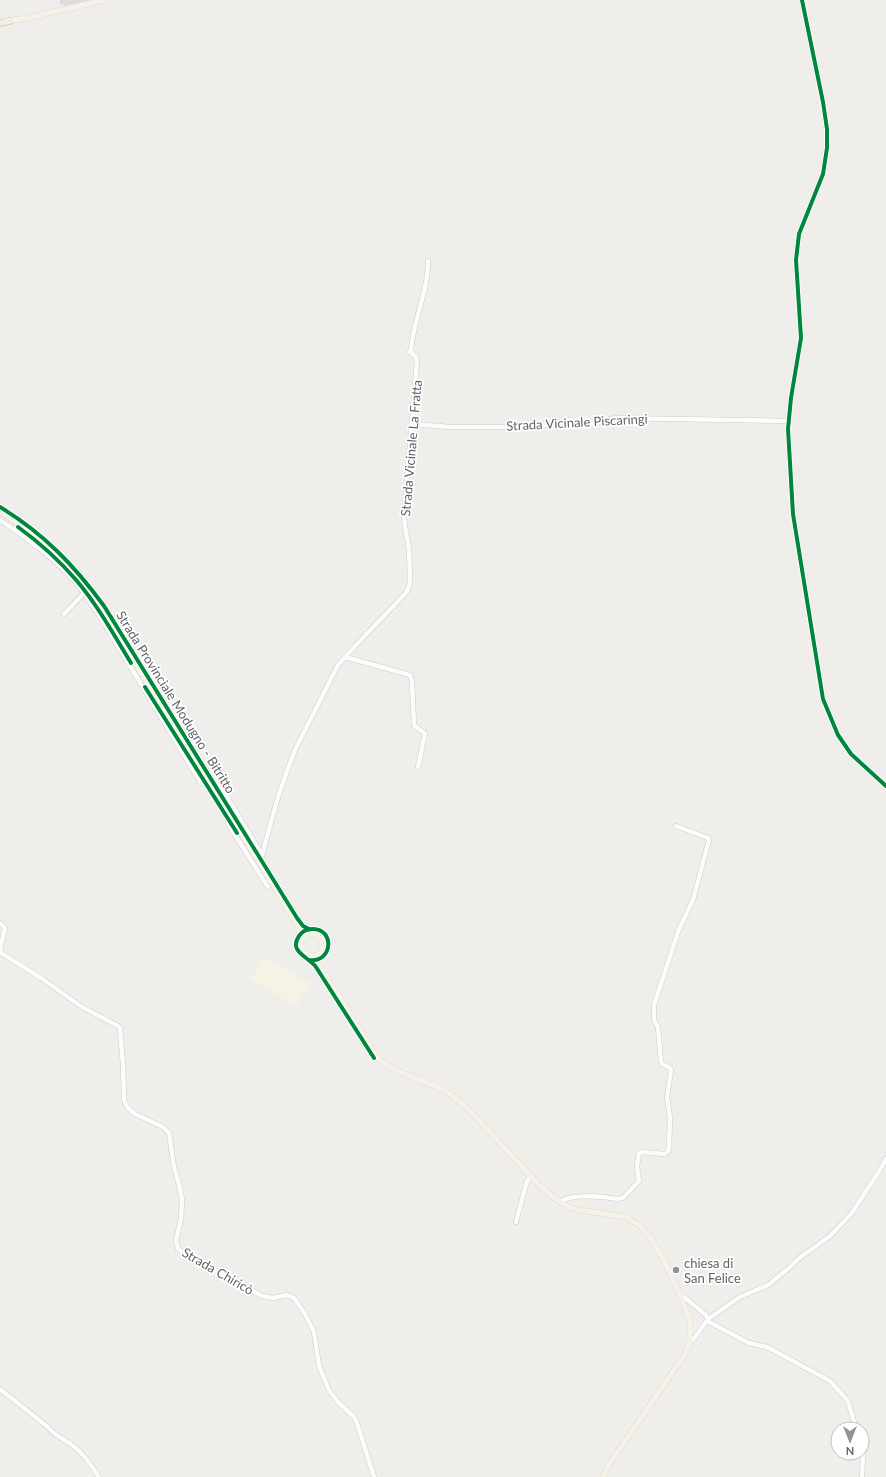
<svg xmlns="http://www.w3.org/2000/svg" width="886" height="1477" font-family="Lato,sans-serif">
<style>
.commercial{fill:#f7f3e4}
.industrial{fill:#dfddda}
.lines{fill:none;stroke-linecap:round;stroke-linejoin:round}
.minor-casing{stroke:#cbcccc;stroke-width:5.5}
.major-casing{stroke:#d7ceb8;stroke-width:6}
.highway-casing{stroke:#c8b996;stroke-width:7}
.minor{stroke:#fdfcfc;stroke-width:4.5}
.major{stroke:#f4f2e9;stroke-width:5.5}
.highway{stroke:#f0ede3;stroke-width:6}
.cycleway-casing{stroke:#fff;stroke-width:6}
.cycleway{stroke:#00873e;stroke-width:4}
.poi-dot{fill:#919496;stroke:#fff;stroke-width:1.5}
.labels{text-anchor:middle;stroke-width:3.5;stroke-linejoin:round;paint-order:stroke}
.street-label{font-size:13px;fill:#5f6368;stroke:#fff}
.poi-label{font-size:13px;fill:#5f6368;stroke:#fff;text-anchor:start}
</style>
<rect width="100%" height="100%" fill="#efeeea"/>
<path class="commercial" d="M264 957 310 984 296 1006 251 979Z"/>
<path class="industrial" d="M60 0H90L64 6 63 4 60 5Z"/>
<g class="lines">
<g class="minor-casing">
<g id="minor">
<path d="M802 0 823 102 827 129V148L823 174 799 234 796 260 801 338 791 398 788 429 793 514 823 699 838 735 851 754 886 786"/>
<path d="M413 424 450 427H528L548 425 571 420 580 423 591 424 615 418 789 421"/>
<path d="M0 520C31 541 62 563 84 593L64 614"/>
<path d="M84 593 99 615 201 783"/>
<path d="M345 657 410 675 412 682 414 725C417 730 422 729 425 734L418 767"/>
<path d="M215 777 262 855"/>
<path d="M228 824 268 887"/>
<path d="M259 861 262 855 278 797 287 771 295 750 338 665 356 645 405 594 409 587 410 579 409 549 405 526 404 517 417 361 416 357 410 352 411 349C414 319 428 291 428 261"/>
<path d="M0 923 5 928 0 950 1 953 41 978 82 1007 118 1026 120 1028 123 1065 124 1099 127 1107 135 1114 163 1127 169 1133 174 1167 179 1184 182 1200 181 1219 176 1240 178 1249 191 1257 262 1296 273 1298 287 1295 294 1298 305 1314 314 1332 319 1366 329 1390 337 1401 354 1417 357 1423 374 1477"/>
<path d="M560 1202C569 1195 592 1196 604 1197 610 1198 616 1200 623 1198L639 1181 637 1166 639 1153 642 1152 665 1154 668 1151 669 1147 670 1118 667 1097 671 1070 670 1068 662 1064 661 1061 658 1027 654 1020V1005L679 929 693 900 709 840 708 838 676 826"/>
<path d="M516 1222 527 1181 531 1176"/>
<path d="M681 1297H684L706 1315 709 1322 749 1343 767 1347 830 1381 848 1401 856 1429"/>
<path d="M690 1341 693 1340 708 1319 740 1297 768 1285 789 1268 798 1259 830 1236 851 1214 880 1170 886 1159"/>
<path d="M0 1389 49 1428C55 1436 64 1439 72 1445 84 1454 91 1465 99 1477"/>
<path d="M862 1448 863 1452 862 1477"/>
</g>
</g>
<g class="major-casing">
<g id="major">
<path d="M6 21 28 18 104 0"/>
<path d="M0 511 36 536 51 549 65 563 91 593 221 800 297 924 302 942"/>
<path d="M297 924 310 934"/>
<circle cx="312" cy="945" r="11"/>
<path d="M309 956 322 969 376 1056C396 1076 427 1079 450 1094 465 1104 477 1118 490 1132 506 1150 523 1167 540 1186L553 1197 567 1206 579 1210 626 1217 640 1226 650 1237 664 1260 681 1297 690 1321V1341L685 1354 608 1466 603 1477"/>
</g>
</g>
<g class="highway-casing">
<path id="highway" d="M0 23 10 21"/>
</g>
<use href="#minor" class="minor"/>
<use href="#major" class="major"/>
<use href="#highway" class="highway"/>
<g class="cycleway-casing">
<g id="cycleway">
<path d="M802 0 823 102 827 129V148L823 174 799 234 796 260 801 338 791 398 788 429 793 514 823 699 838 735 851 754 886 786"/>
<path d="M0 507C44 534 74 565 104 606L297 918 303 926 309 929"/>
<path d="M18 527C40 543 59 560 77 581 98 606 114 635 131 663"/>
<path d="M145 687 237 833"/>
<path d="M309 960C333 963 335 929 313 929 307 929 302 931 299 936 288 952 309 957 316 967L374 1058"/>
</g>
</g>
<use href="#cycleway" class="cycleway"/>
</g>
<circle class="poi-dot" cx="676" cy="1270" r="4"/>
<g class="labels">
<g class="street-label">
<text transform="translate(577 422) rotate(-3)" y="5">Strada Vicinale Piscaringi</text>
<text transform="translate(411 448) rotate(-85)" y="5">Strada Vicinale La Fratta</text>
<text transform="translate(176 702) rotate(58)" y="5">Strada Provinciale Modugno - Bitritto</text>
<text transform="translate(218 1271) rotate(30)" y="5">Strada Chiricò</text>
</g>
<g class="poi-label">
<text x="684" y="1268">chiesa di<tspan x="684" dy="15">San Felice</tspan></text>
</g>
</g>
<g transform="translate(850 1441) rotate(180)"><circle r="19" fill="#ffffff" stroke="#bfc1c3"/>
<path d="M0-3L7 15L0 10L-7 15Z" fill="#919496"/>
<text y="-6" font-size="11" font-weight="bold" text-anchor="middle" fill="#5f6368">N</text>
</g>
</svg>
